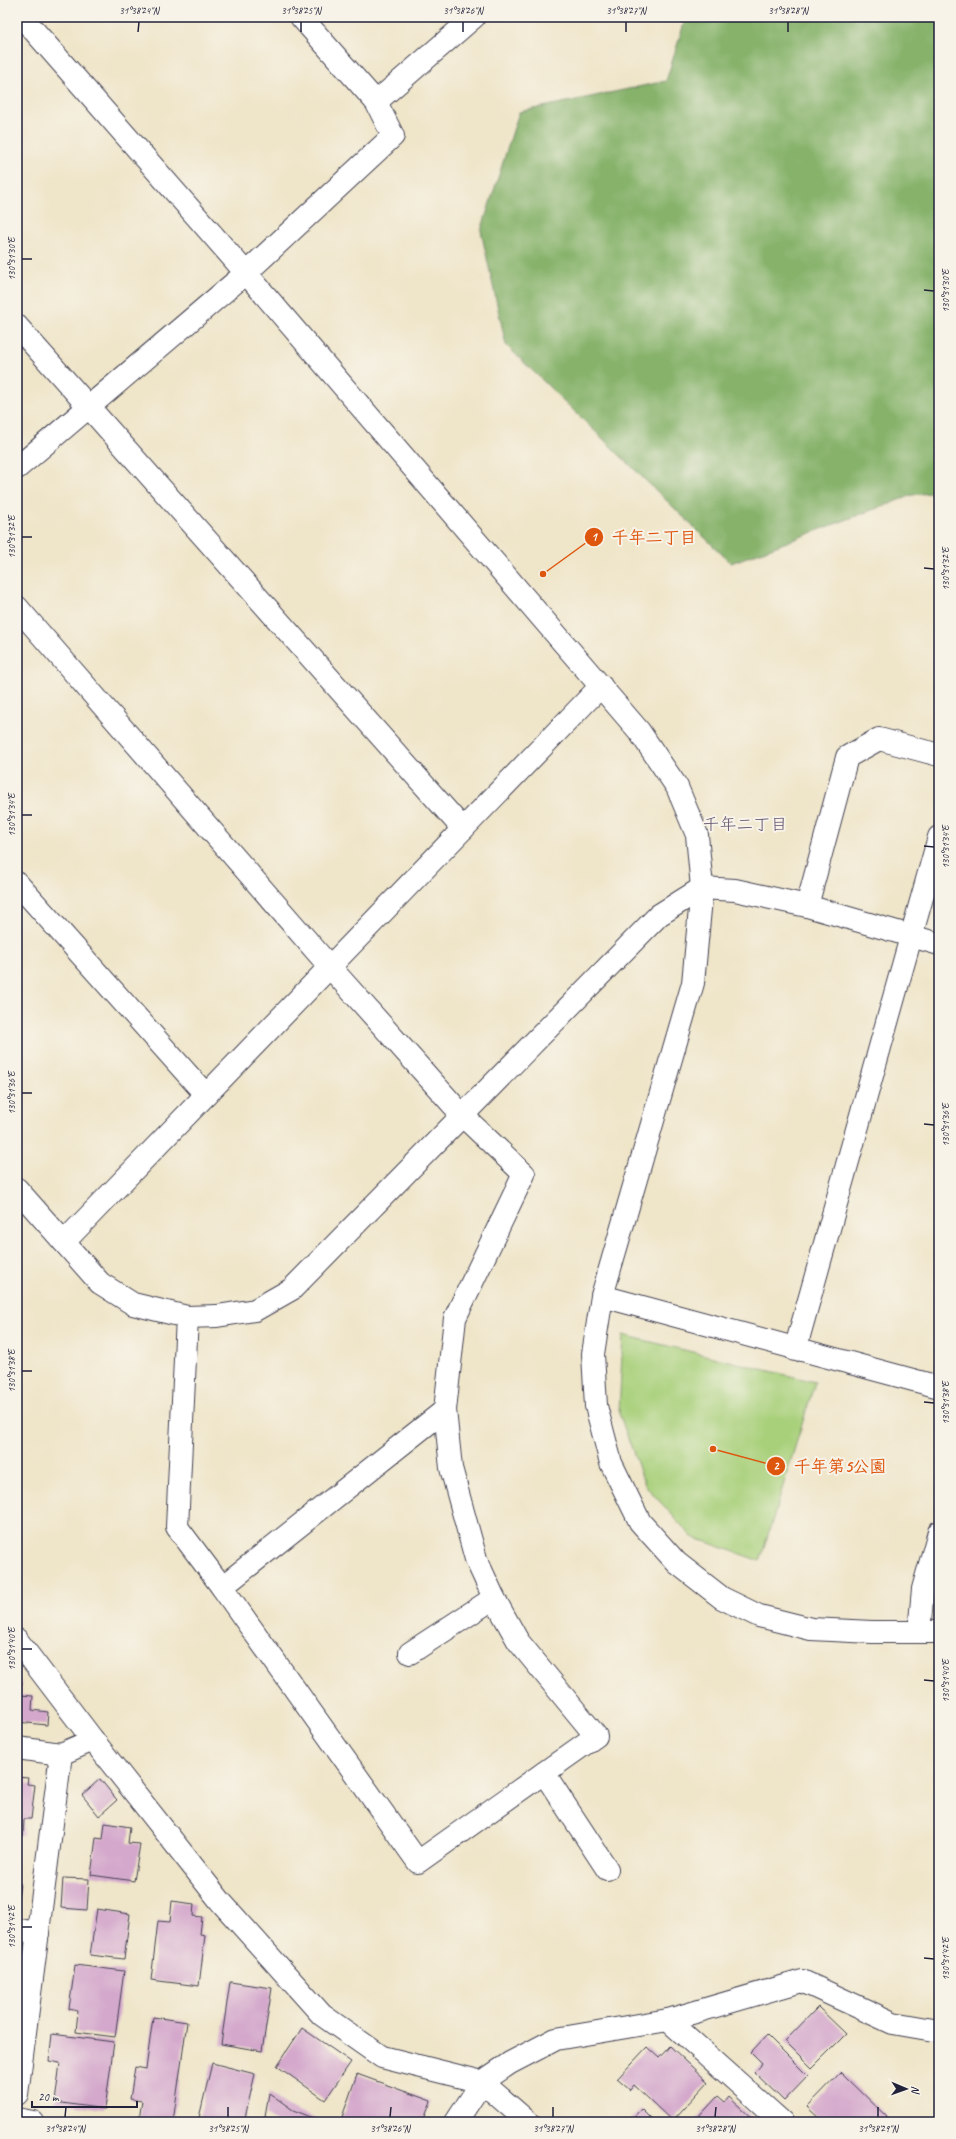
<svg xmlns="http://www.w3.org/2000/svg" width="956" height="2139" font-family="Caveat,'Klee One',sans-serif">
<style>
.green{fill:#a8d07a;stroke:#65795a}
.forest{fill:#86b26a;stroke:#546a52}
.building{fill:#d4a8cc}
.lines{fill:none;stroke-linecap:round;stroke-linejoin:round}
.minor-casing{stroke:#413f50;stroke-width:24}
.minor{stroke:#fff;stroke-width:22}
.ticks{fill:none;stroke:#22223b;stroke-width:1.5}
.labels{text-anchor:middle;stroke-width:4;stroke-linejoin:round;paint-order:stroke}
.neighbourhood-label{font-size:17px;fill:#60516e;stroke:#f7f3e8}
.leader{fill:none;stroke:#de560e;stroke-width:1.5}
.callout-dot{fill:#de560e;stroke:#f7f3e8;stroke-width:1.5}
.mark-label{font-size:12px;text-anchor:middle;font-weight:bold;fill:#fff}
.callout-label{font-size:17px;text-anchor:middle;font-weight:bold;fill:#de560e;stroke:#f7f3e8;stroke-width:4;stroke-linejoin:round;paint-order:stroke}
.neatline{fill:none;stroke:#22223b;stroke-width:1.5}
.ticks-label{font-size:10px;text-anchor:middle;fill:#22223b}
</style>
<rect width="100%" height="100%" fill="#f7f3e8"/>
<filter id="ink" filterUnits="userSpaceOnUse"><feTurbulence type="fractalNoise" baseFrequency=".025" numOctaves="2"/><feDisplacementMap in="SourceGraphic" scale="8" xChannelSelector="R" yChannelSelector="G"/><feConvolveMatrix kernelMatrix="1 2 1 2 8 2 1 2 1" color-interpolation-filters="sRGB"/></filter>
<filter id="wash" filterUnits="userSpaceOnUse"><feTurbulence type="fractalNoise" baseFrequency=".012" numOctaves="4" result="noise"/><feDisplacementMap in="SourceGraphic" scale="16" xChannelSelector="R" yChannelSelector="G"/><feGaussianBlur stdDeviation="0.9" result="paint"/><feColorMatrix in="noise" values="0 0 0 0 0 0 0 0 0 0 0 0 0 0 0 0 0 1.4 0 .05"/><feComposite in="paint" operator="in"/></filter>
<g filter="url(#wash)">
<rect width="100%" height="100%" fill="#efe5c9"/>
<path class="green" d="M623 1335 815 1382 760 1561 692 1537 645 1485 619 1413Z"/>
<path class="forest" d="M686 17H939V492L912 495 731 563 506 345 481 231 519 112 666 81Z"/>
<g id="blocks">
<g class="building">
<path d="M17 1681 22 1682 20 1695 33 1696 32 1710 48 1712 47 1725 17 1722Z"/>
<path d="M17 1777 28 1778 27 1784 35 1785 31 1819H24L23 1836 17 1835Z"/>
<path d="M100 1779 117 1800 99 1816 82 1795Z"/>
<path d="M105 1823 130 1827 128 1843 140 1844 134 1881 91 1875 96 1838 103 1839Z"/>
<path d="M63 1878 89 1879 87 1910 61 1908Z"/>
<path d="M17 1883H20L18 1899H17Z"/>
<path d="M172 1901 194 1904 193 1916 202 1917 200 1934 205 1935 199 1986 151 1980 158 1921 170 1922Z"/>
<path d="M97 1909 130 1914 124 1959 90 1955Z"/>
<path d="M75 1965 124 1971 115 2037 76 2032 78 2011 69 2009Z"/>
<path d="M230 1982 272 1988 262 2051 221 2044Z"/>
<path d="M818 2007 846 2034 812 2068 785 2041Z"/>
<path d="M153 2017 187 2022 173 2122 139 2119 142 2101 130 2099 135 2067 146 2069Z"/>
<path d="M302 2028 351 2062 325 2100 277 2066Z"/>
<path d="M52 2034 114 2042 105 2109 55 2102 60 2063 49 2061Z"/>
<path d="M767 2035 808 2076 784 2101 754 2072 762 2063 751 2052Z"/>
<path d="M670 2046 708 2082 672 2121 634 2085 630 2090 617 2079 647 2047 659 2058Z"/>
<path d="M212 2063 255 2074 244 2122H198Z"/>
<path d="M841 2072 892 2122H823L807 2107Z"/>
<path d="M357 2074 431 2101 423 2122H346L341 2120Z"/>
<path d="M269 2093 293 2110 324 2122H274L265 2116Z"/>
<path d="M718 2096 725 2102 729 2097 756 2122H699L696 2120Z"/>
<path d="M641 2109 654 2122H629Z"/>
</g>
</g>
</g>
<g filter="url(#ink)">
<use href="#blocks" fill-opacity="0" stroke="#413f50" stroke-width="1"/>
<g class="lines">
<g class="minor-casing">
<g id="minor">
<path d="M22 17 246 273 639 731 677 787 697 835 702 888 693 983 602 1296 593 1354 596 1406 611 1463 640 1522 677 1563 722 1598 759 1616 811 1629 872 1632H939"/>
<path d="M376 102 474 17"/>
<path d="M17 326 463 829"/>
<path d="M17 468 246 273 393 136 376 102 301 17"/>
<path d="M17 607 330 967 462 1115 524 1174 455 1318 445 1410 451 1468 476 1559 494 1598 518 1641 596 1736 418 1862 222 1587 177 1527 187 1317"/>
<path d="M17 883 206 1095"/>
<path d="M807 906 847 757 879 739 939 755"/>
<path d="M17 1189 100 1283 133 1304 187 1317 217 1316 255 1310 292 1289 659 915 702 888 735 890 807 906 939 944"/>
<path d="M64 1242 601 686"/>
<path d="M602 1296 939 1387"/>
<path d="M795 1350 939 837"/>
<path d="M222 1587 445 1410"/>
<path d="M919 1632 923 1589 939 1532"/>
<path d="M17 1640 93 1740 221 1902 322 2015 382 2057 482 2082 528 2122"/>
<path d="M410 1653 494 1598"/>
<path d="M17 1748 61 1754"/>
<path d="M544 1773 607 1869"/>
<path d="M17 1930 38 1933"/>
<path d="M668 2020 782 2122"/>
<path d="M17 2094 61 1754 93 1740"/>
<path d="M17 2119 33 2122"/>
<path d="M456 2122 482 2082 510 2063 556 2039 668 2020 802 1981 893 2023 939 2031"/>
</g>
</g>
<use href="#minor" class="minor"/>
</g>
</g>
<path class="ticks" d="M138 32 139 22M301 32V22M463 32V22M626 32V22M788 32V22M22 259H32M924 290 934 291M22 537H32M924 568 934 569M22 815H32M924 846 934 847M22 1093H32M924 1124 934 1125M22 1371H32M924 1402 934 1403M22 1649H32M924 1680 934 1681M22 1927H32M924 1958 934 1959M65 2117 66 2107M228 2117V2107M390 2117 391 2107M553 2117V2107M715 2117 716 2107M878 2117V2107"/>
<g class="labels">
<g class="neighbourhood-label">
<text x="745" y="830">千年二丁目</text>
</g>
</g>
<path class="leader" d="M543 574L594 537M713 1449L776 1466"/>
<g class="callout-dot">
<circle cx="543" cy="574" r="4"/>
<circle cx="713" cy="1449" r="4"/>
<circle cx="594" cy="537" r="10"/>
<circle cx="776" cy="1466" r="10"/>
</g>
<g class="mark-label">
<text x="594" y="541">1</text>
<text x="776" y="1470">2</text>
</g>
<g class="callout-label">
<text x="654" y="543">千年二丁目</text>
<text x="840" y="1472">千年第5公園</text>
</g>
<rect width="956" height="2139" fill="none" stroke="#f7f3e8" stroke-width="44"/>
<g transform="translate(906 2089) rotate(92)" stroke="#f7f3e8" stroke-width="3" paint-order="stroke">
<path d="M0-3L7 15L0 10L-7 15Z" fill="#22223b"/>
<text y="-6" font-size="11" font-weight="bold" text-anchor="middle" fill="#22223b">N</text>
</g>
<path d="M32 2101v6h105v-6" fill="none" stroke="#22223b" stroke-width="2"/>
<text x="38" y="2101" font-size="12" fill="#22223b" stroke="#f7f3e8" stroke-width="3" paint-order="stroke">20 m</text>
<rect x="22" y="22" width="912" height="2095" class="neatline"/>
<g class="ticks-label">
<text x="139" y="14">31°38'24"N</text>
<text x="301" y="14">31°38'25"N</text>
<text x="463" y="14">31°38'26"N</text>
<text x="626" y="14">31°38'27"N</text>
<text x="788" y="14">31°38'28"N</text>
<text transform="translate(11 259) rotate(-90)" y="4">130°31'30"E</text>
<text transform="translate(945 291) rotate(-90)" y="4">130°31'30"E</text>
<text transform="translate(11 537) rotate(-90)" y="4">130°31'32"E</text>
<text transform="translate(945 569) rotate(-90)" y="4">130°31'32"E</text>
<text transform="translate(11 815) rotate(-90)" y="4">130°31'34"E</text>
<text transform="translate(945 847) rotate(-90)" y="4">130°31'34"E</text>
<text transform="translate(11 1093) rotate(-90)" y="4">130°31'36"E</text>
<text transform="translate(945 1125) rotate(-90)" y="4">130°31'36"E</text>
<text transform="translate(11 1371) rotate(-90)" y="4">130°31'38"E</text>
<text transform="translate(945 1403) rotate(-90)" y="4">130°31'38"E</text>
<text transform="translate(11 1649) rotate(-90)" y="4">130°31'40"E</text>
<text transform="translate(945 1681) rotate(-90)" y="4">130°31'40"E</text>
<text transform="translate(11 1927) rotate(-90)" y="4">130°31'42"E</text>
<text transform="translate(945 1959) rotate(-90)" y="4">130°31'42"E</text>
<text x="65" y="2132">31°38'24"N</text>
<text x="228" y="2132">31°38'25"N</text>
<text x="390" y="2132">31°38'26"N</text>
<text x="553" y="2132">31°38'27"N</text>
<text x="715" y="2132">31°38'28"N</text>
<text x="878" y="2132">31°38'29"N</text>
</g>
</svg>
